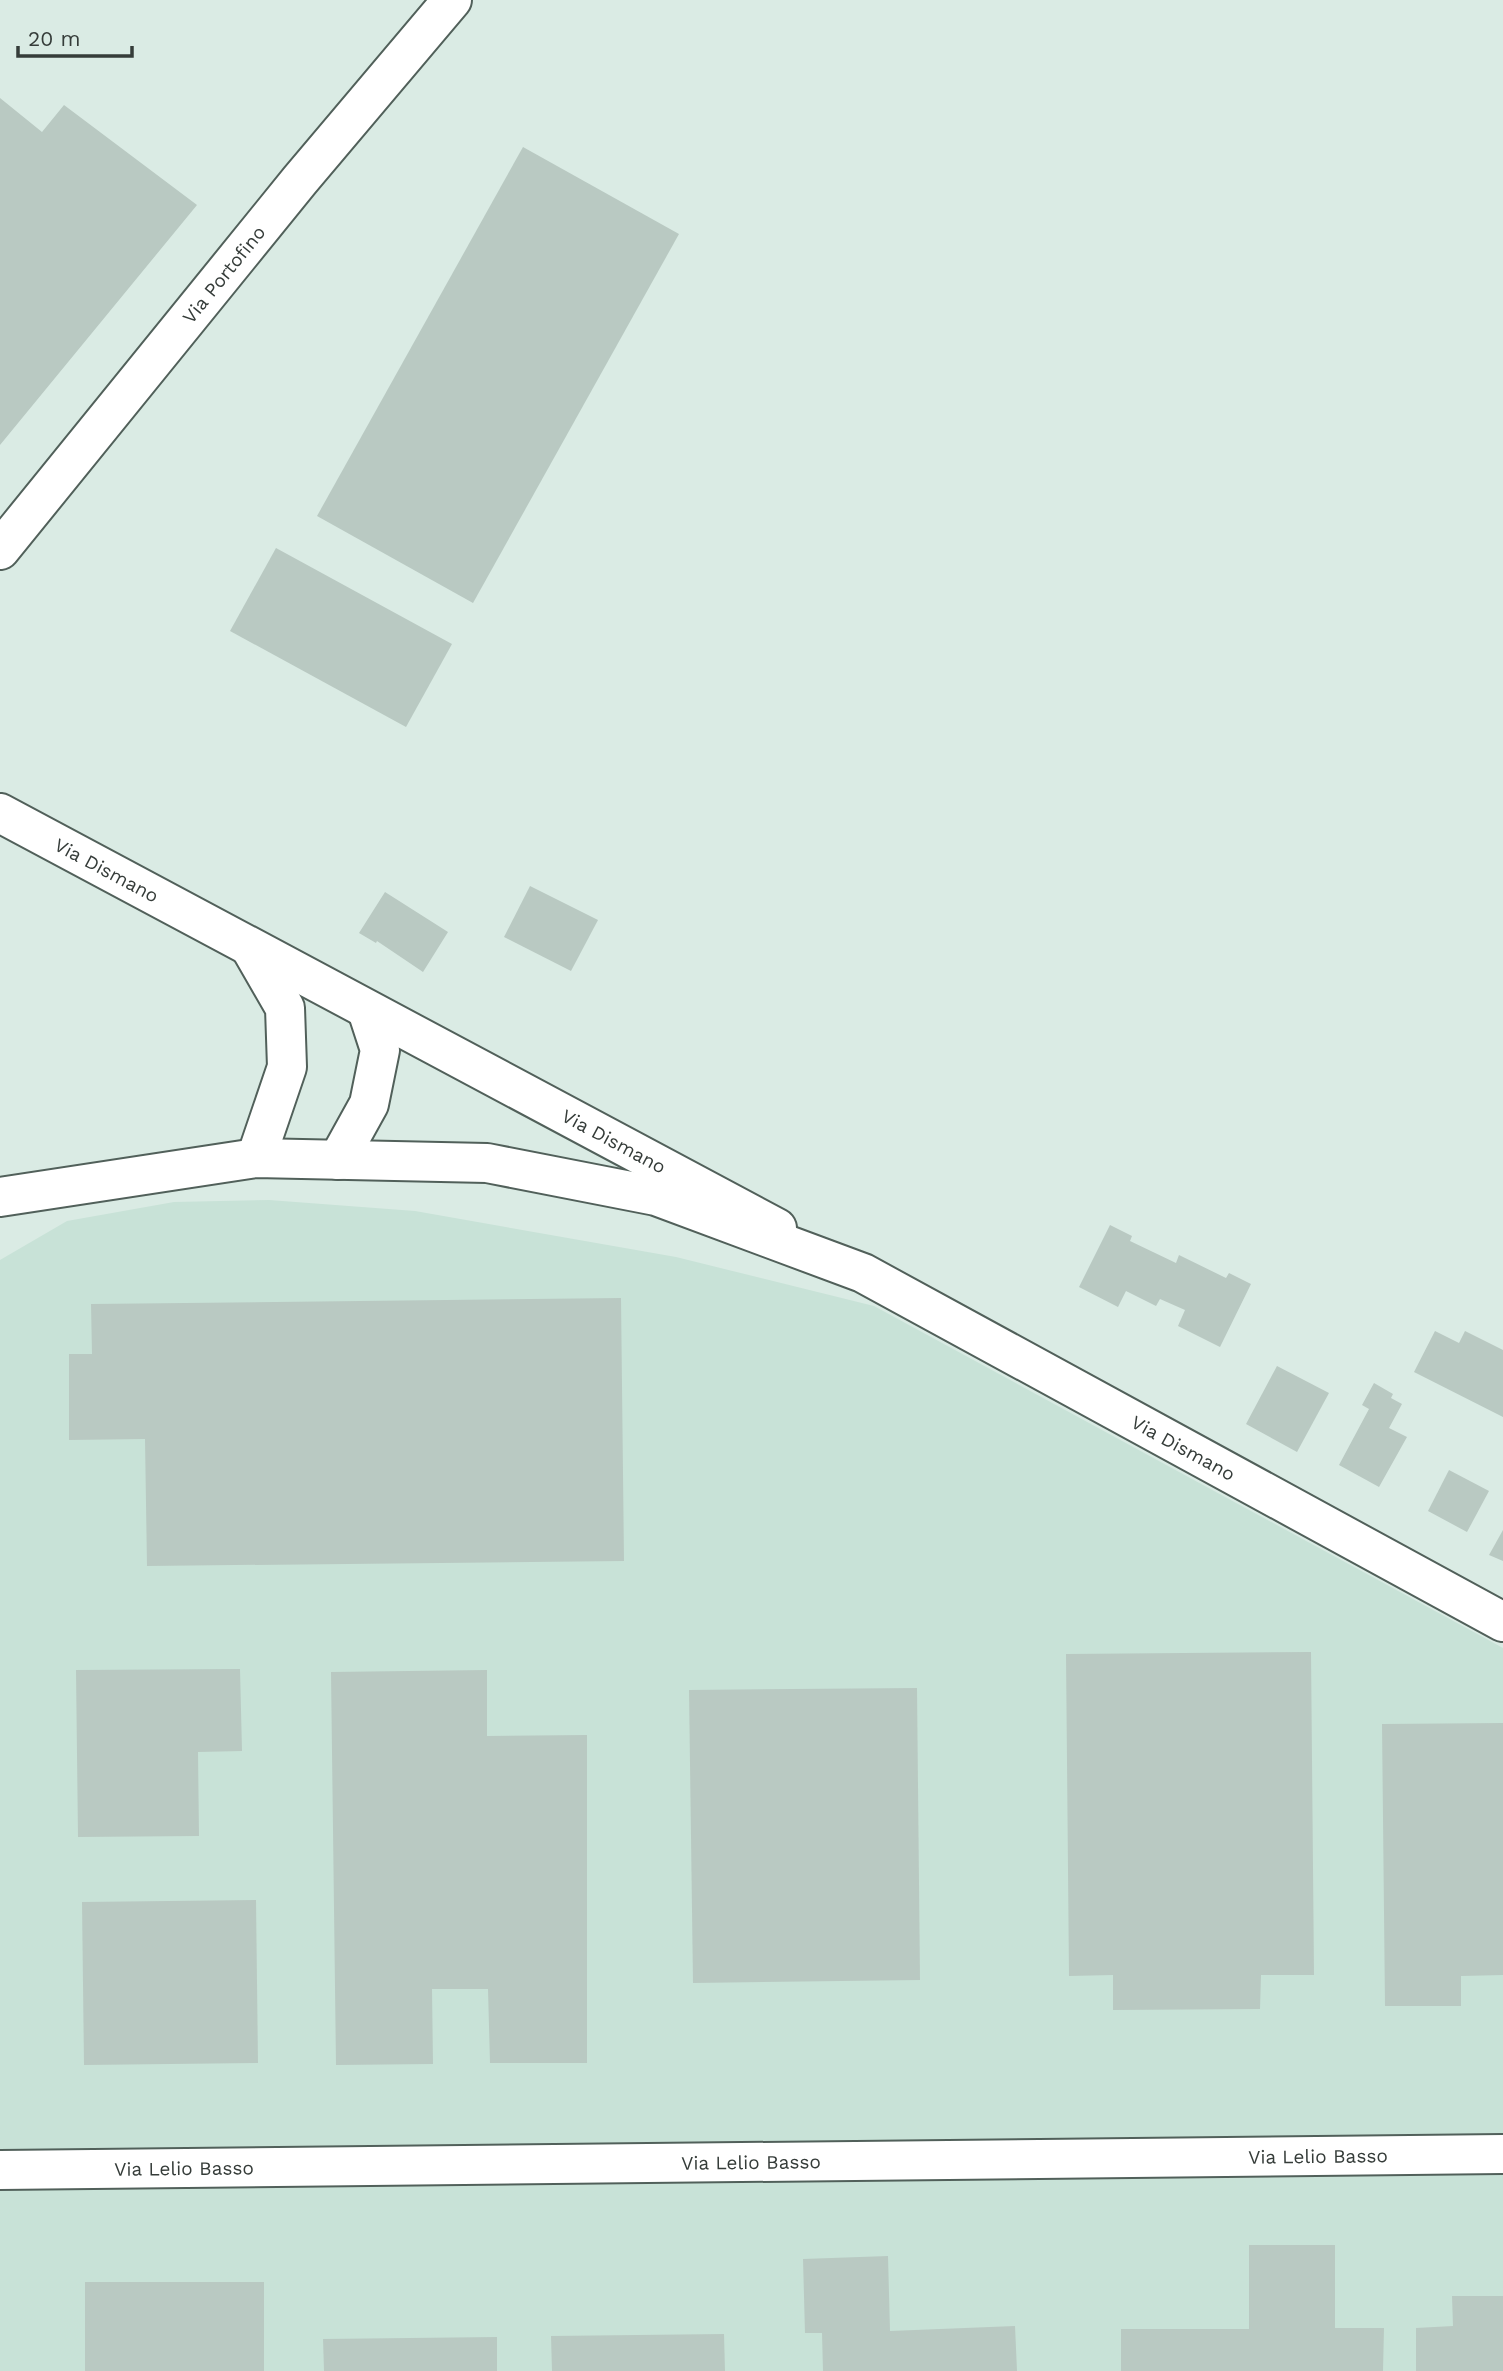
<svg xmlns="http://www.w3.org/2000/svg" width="1503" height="2371" font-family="'Work Sans',sans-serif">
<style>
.built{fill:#c8e2d7}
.building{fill:#b9c9c2}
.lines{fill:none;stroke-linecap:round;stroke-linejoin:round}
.minor-casing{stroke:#51605a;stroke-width:42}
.major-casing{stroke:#51605a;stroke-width:42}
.minor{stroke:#fff;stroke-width:38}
.major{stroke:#fff;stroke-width:38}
.labels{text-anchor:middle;stroke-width:6;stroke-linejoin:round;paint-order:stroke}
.street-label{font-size:19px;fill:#353c39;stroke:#daebe4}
</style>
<rect width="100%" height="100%" fill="#daebe4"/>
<path class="built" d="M269 1200 415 1211 676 1257 874 1306 1503 1648V2371H0V1260L67 1221 174 1202Z"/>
<g class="building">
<path d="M0 98 42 132 64 105 197 205 0 445Z"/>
<path d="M523 147 679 234 473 603 317 516Z"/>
<path d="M276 548 452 644 406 727 230 631Z"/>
<path d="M530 886 598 920 571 971 504 937Z"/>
<path d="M385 892 448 932 423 972 377 941 376 943 359 933Z"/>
<path d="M1110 1225 1132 1236 1130 1241 1176 1263 1179 1255 1226 1278 1229 1273 1251 1284 1220 1347 1178 1326 1185 1310 1160 1299 1156 1306 1126 1291 1118 1307 1079 1287Z"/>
<path d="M621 1298 624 1561 147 1566 145 1439 69 1440V1354H92L91 1304Z"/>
<path d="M1435 1331 1459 1343 1465 1331 1503 1350V1417L1414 1372Z"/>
<path d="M1277 1366 1329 1393 1297 1452 1246 1424Z"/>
<path d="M1374 1383 1393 1394 1391 1398 1402 1404 1389 1428 1407 1437 1379 1487 1339 1465 1369 1409 1362 1405Z"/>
<path d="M1449 1470 1489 1491 1467 1532 1428 1511Z"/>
<path d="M1503 1530V1561L1489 1555Z"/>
<path d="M1311 1652 1314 1975H1261L1260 2009 1113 2010V1975L1069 1976 1066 1654Z"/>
<path d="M240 1669 242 1751 198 1752 199 1836 78 1837 76 1670Z"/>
<path d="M487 1670V1736L587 1735V2063H490L488 1989H432L433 2064 336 2065 331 1672Z"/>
<path d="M917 1688 920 1980 693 1983 689 1690Z"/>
<path d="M1503 1723V1975L1461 1976V2006H1385L1382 1724Z"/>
<path d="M256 1900 258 2063 84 2065 82 1902Z"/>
<path d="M1249 2245H1335V2328H1384L1383 2371H1121V2329H1249Z"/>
<path d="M888 2256 890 2331 1015 2326 1017 2371H823L822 2333H805L803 2259Z"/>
<rect x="85" y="2282" width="179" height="89"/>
<path d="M1452 2296H1503V2371H1416V2328L1453 2326Z"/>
<path d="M724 2334 725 2371H552L551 2336Z"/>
<path d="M497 2337V2371H324L323 2339Z"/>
</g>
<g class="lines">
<g class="minor-casing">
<g id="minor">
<path id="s1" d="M0 550 300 180 452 0"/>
<path id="s2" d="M0 813 777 1228"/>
<path d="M251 949 285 1008 287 1067 256 1158"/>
<path d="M338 1160 369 1104 380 1050 367 1010"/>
<path id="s3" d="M0 2170 1503 2154"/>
</g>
</g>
<g class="major-casing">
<g id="major">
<path id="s4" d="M0 1197 256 1158 487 1163 656 1196 863 1273 1503 1622"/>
</g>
</g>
<use href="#minor" class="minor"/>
<use href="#major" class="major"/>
</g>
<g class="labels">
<g class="street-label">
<text dy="7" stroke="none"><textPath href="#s1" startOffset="355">Via Portofino</textPath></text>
<text dy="7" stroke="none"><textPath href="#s2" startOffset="121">Via Dismano</textPath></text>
<text dy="7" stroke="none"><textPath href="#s2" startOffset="696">Via Dismano</textPath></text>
<text dy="7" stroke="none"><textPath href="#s4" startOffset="1248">Via Dismano</textPath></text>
<text dy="7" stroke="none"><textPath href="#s3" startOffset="1318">Via Lelio Basso</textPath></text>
<text dy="7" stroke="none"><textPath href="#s3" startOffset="751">Via Lelio Basso</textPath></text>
<text dy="7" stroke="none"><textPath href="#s3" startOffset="184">Via Lelio Basso</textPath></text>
</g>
</g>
<path d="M18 46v10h114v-10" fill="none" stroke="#353c39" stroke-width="3.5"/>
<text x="28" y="46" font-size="21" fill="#353c39" stroke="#daebe4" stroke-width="5" paint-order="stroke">20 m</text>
</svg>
